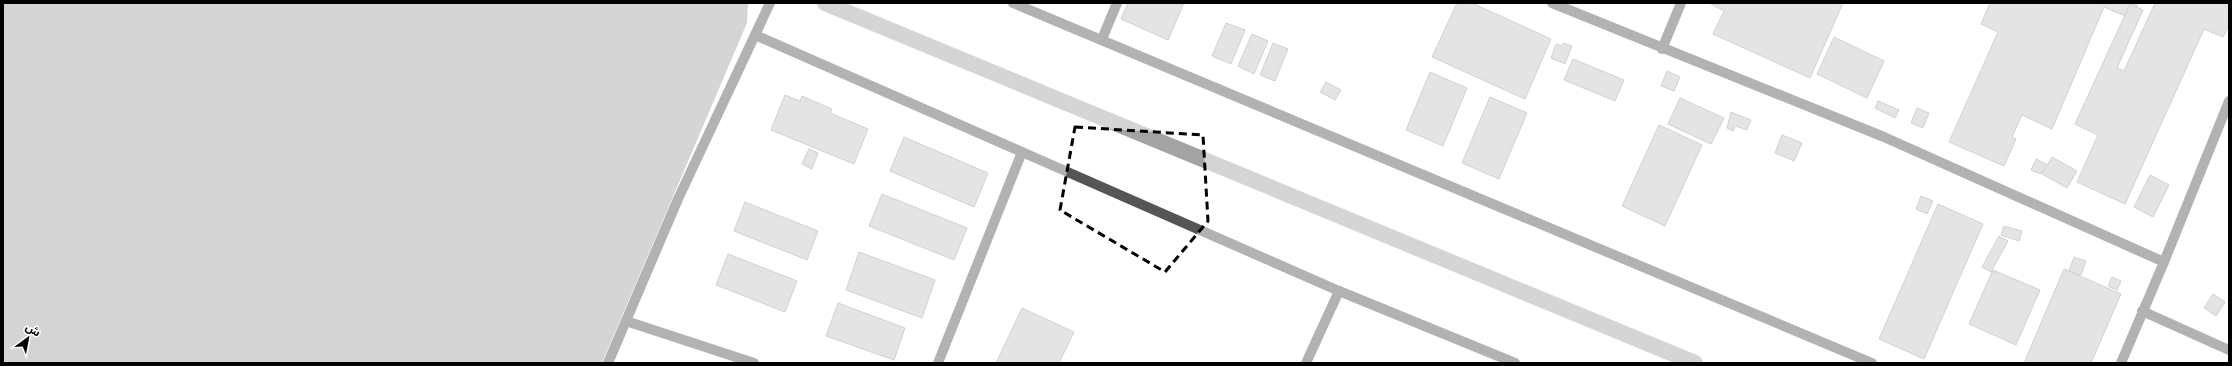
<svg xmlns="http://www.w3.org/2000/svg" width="2232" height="366" font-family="'Alegreya Sans','Noto Sans Arabic',sans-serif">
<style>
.water{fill:#a3a3a3}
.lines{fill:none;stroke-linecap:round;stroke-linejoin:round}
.canal{stroke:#a3a3a3;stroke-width:16}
.building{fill:#c4c4c4;stroke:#999}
.minor{stroke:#555;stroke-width:10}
.marked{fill:none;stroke:#000;stroke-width:3;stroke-dasharray:8 5;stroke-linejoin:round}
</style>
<rect width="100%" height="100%" fill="#fff"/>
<path class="water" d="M3 3H748L747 23 602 363H3Z"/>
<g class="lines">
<path class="canal" d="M825 3 1695 363"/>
</g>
<g class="building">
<path d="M1128 3H1184L1168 40 1121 19Z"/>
<path d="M1457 3H1472L1551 39 1525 99 1432 57Z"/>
<path d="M1709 3H1843L1810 78 1713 34 1724 11Z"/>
<path d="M1990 3H2138L2132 19 2104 7 2052 129 2022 115 2012 137 2016 139 2004 166 1949 142 1998 32 1981 24Z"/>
<path d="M2155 3H2229V25L2223 37 2204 29 2125 204 2077 182 2098 135 2075 124 2130 4 2143 10 2117 68 2124 71Z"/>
<path d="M1226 23 1245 30 1231 64 1212 56Z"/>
<path d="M1252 34 1268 41 1254 74 1238 66Z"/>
<path d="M1834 37 1884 61 1867 98 1817 74Z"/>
<path d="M1273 43 1288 49 1275 81 1260 75Z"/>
<path d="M1564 43 1572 46 1565 64 1551 58 1556 44 1562 46Z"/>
<path d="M1573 59 1624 80 1615 101 1564 80Z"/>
<path d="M1667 71 1680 77 1674 91 1661 86Z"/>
<path d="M1430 72 1467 88 1443 146 1406 130Z"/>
<path d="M1326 82 1341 90 1335 100 1320 92Z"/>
<path d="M785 95 800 101 802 96 832 109 830 113 868 129 854 164 771 130Z"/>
<path d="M1490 97 1527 113 1499 179 1462 163Z"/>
<path d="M1680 98 1724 118 1711 144 1668 124Z"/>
<path d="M1878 101 1899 110 1895 118 1875 108Z"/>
<path d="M1917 108 1929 113 1923 128 1911 123Z"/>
<path d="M1731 112 1751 120 1747 130 1735 126 1733 131 1727 128Z"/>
<path d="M1659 125 1702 145 1665 226 1622 206Z"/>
<path d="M1782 135 1802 143 1794 161 1775 153Z"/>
<path d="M904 137 988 173 974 207 890 171Z"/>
<path d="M809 149 818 153 812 169 802 164Z"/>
<path d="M2052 157 2077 171 2067 188 2042 174Z"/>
<path d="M2036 159 2046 164 2041 174 2031 170Z"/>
<path d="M2150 175 2169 185 2153 217 2134 207Z"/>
<path d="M882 194 967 228 954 260 869 226Z"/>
<path d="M1921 196 1933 201 1927 214 1916 209Z"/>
<path d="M745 202 818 231 807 260 734 231Z"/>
<path d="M1938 204 1983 224 1924 359 1879 339Z"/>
<path d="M2004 226 2022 231 2019 241 2001 235Z"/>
<path d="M1999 236 2008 241 1991 272 1982 267Z"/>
<path d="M859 252 935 280 922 318 846 290Z"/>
<path d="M728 254 797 281 785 312 716 285Z"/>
<path d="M2074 257 2086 261 2081 275 2069 271Z"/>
<path d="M2064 269 2121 294 2091 363H2024Z"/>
<path d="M1993 270 2040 290 2016 345 1969 324Z"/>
<path d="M2112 277 2121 281 2117 290 2108 286Z"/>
<path d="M2213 294 2225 302 2216 316 2204 308Z"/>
<path d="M838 303 905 328 894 360 826 336Z"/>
<path d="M1022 308 1074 332 1059 363H996Z"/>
</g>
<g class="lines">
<g class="minor">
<path d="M1013 3 1872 363"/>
<path d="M1552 3 1884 137 2164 262"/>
<path d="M755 35 1339 291 1515 363"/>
<path d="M1102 39 1117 3"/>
<path d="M1662 49 1681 3"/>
<path d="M2142 311 2229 350"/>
<path d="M626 321 754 363"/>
<path d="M608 363 678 199 770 3"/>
<path d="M938 363 1022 152"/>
<path d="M1306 363 1339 291"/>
<path d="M2121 363 2164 262 2229 101"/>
</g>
</g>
<path d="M0 0H2232V366H0ZM1075 127 1203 135 1208 221 1165 272 1060 210Z" fill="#fff" fill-opacity=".55" fill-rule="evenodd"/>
<path class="marked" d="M1075 127 1203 135 1208 221 1165 272 1060 210Z"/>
<rect width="2232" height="366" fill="none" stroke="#000000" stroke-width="8"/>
<g transform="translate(28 338) rotate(32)" stroke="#ffffff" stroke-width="3" paint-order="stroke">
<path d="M0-3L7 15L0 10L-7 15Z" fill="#000000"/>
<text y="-6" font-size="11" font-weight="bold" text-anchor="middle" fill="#000000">ش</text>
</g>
</svg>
